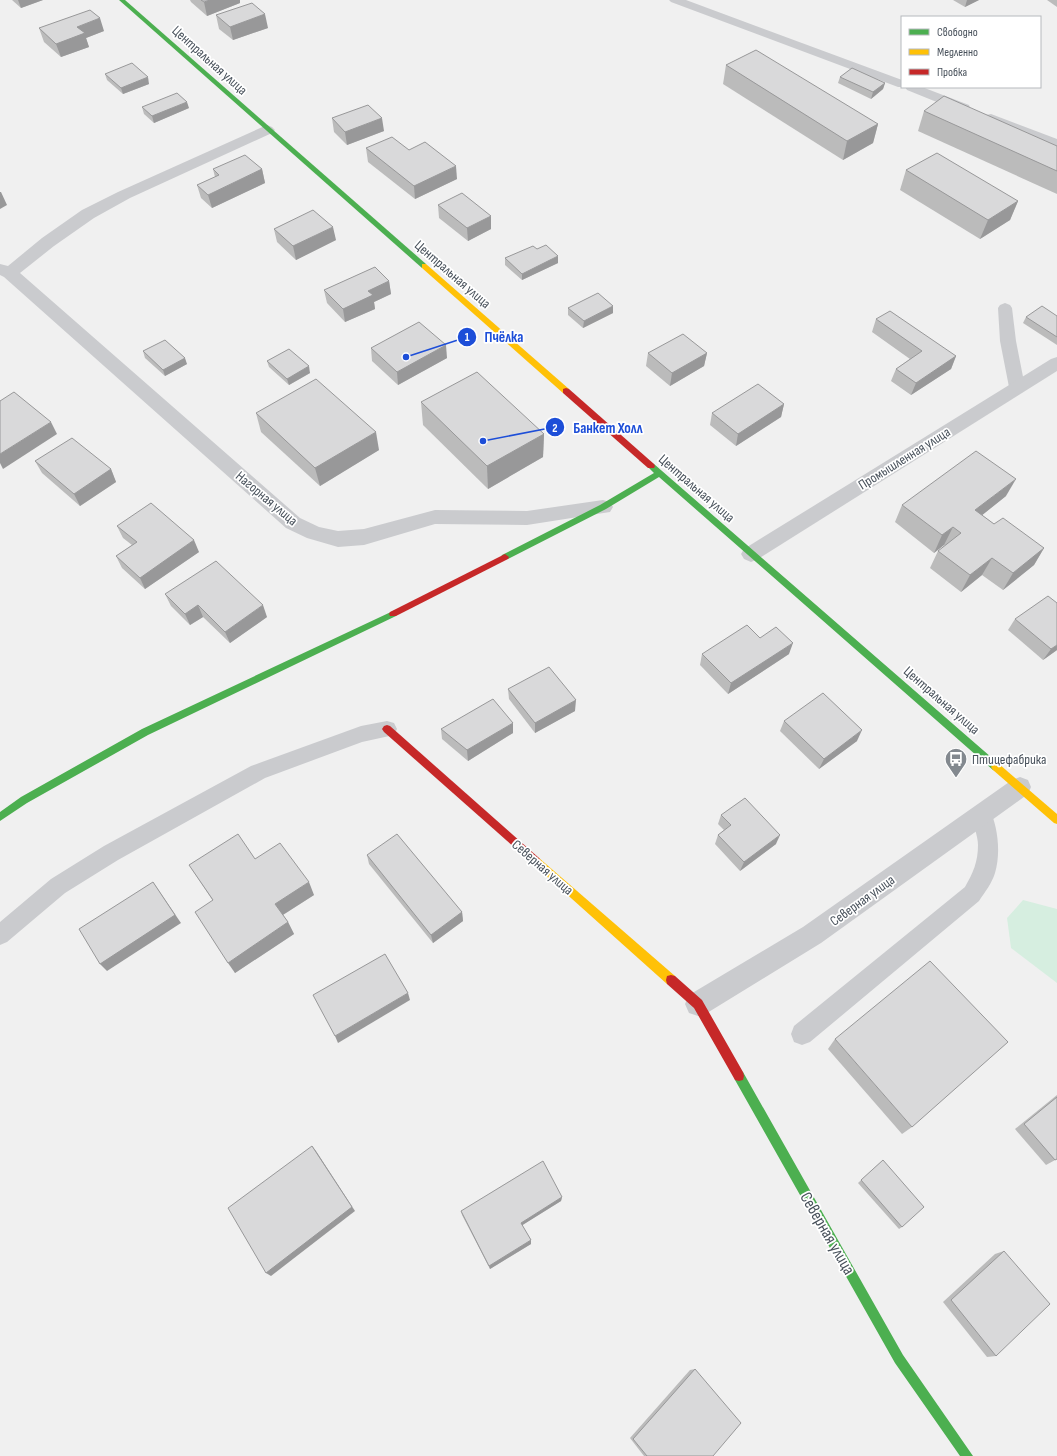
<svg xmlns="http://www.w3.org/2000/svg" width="1057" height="1456" font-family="'Sofia Sans Condensed',sans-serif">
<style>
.green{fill:#d6eee0}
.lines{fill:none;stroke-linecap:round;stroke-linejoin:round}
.lane{fill:#cacbce;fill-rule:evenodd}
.street{fill:#cacbce;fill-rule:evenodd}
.fast{fill:#4caf50;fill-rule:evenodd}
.slow{fill:#ffc107;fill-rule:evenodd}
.jam{fill:#c62828;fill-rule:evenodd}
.wall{fill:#bbb}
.shaded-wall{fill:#989899}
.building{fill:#d9d9da;stroke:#989899}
.labels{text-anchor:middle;stroke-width:3.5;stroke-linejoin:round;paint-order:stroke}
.street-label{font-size:14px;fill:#48515b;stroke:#fff}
.poi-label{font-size:14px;fill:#48515b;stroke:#fff;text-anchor:start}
.near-street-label{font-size:17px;fill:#48515b;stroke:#fff}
.leader{fill:none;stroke:#1d4ed8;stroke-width:1.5}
.callout-dot{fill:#1d4ed8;stroke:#fff;stroke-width:1.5}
.mark-label{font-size:12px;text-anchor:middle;font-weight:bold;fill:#fff}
.callout-label{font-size:15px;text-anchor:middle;font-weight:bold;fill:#1d4ed8;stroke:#fff;stroke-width:3.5;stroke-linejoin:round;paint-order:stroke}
</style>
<rect width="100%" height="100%" fill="#f0f0f0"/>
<path class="green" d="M1023 900 1057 909V983L1011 948 1007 918Z"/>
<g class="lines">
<g class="lane">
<path d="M669 0H686L902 80V87H922L969 105 970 108 969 111H959L907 90 905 87H898L671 2Z"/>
<path d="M991 114 1057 139V148L986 121 985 118 986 115Z"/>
<path d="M1005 303 1010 305 1012 308 1016 341 1025 387 1023 391 1017 392 1011 391 1009 387 1000 341 998 308 1000 305Z"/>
<path d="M387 721 394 723 397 729 394 735 362 742 265 778 118 860 65 893 7 942 0 945V922L51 879 104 846 251 766 361 726Z"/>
<path d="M982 805 989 808C998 826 1001 853 995 873 992 883 985 892 979 901L810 1042 802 1045 794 1042 791 1034 794 1026 965 887C973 873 978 862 978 845 978 832 969 820 975 808Z"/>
</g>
<g class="street">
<path d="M267 125 272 127 275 130 272 133 130 198 94 218 54 246 20 273 300 518 319 527 338 531 364 529 435 510 527 511 603 500 610 502 613 507 610 512 527 525 435 524 364 545 338 547 307 538 286 528 4 277 0 275V264L8 266 42 238 82 210 118 192Z"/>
<path d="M1057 357V371L758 559 751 562 744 559 741 554 744 549 1051 359Z"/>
<path d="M1020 777 1028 780 1031 787 1028 794 821 943 707 1013 698 1016 689 1013 685 1004 689 995 803 927 1012 780Z"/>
</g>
<g class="fast">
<path d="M119 0H125L426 264V268H422Z"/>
<path d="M651 463 654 464 999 764 1001 767 999 770 996 771 993 770 659 477 606 509 508 559H502L501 557 502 555 600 505 654 473 647 466Z"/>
<path d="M393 611 396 612 397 614 396 616 148 735 27 803 0 821V812L21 797 142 729Z"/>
<path d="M739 1071 743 1072 903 1355 973 1456H960L895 1363 735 1080 734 1076 735 1072Z"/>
</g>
<g class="slow">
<path d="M422 264H426L569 389V393H563L422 268Z"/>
<path d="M996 763 999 764 1057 814V824L1054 823 993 770 991 767 993 764Z"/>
<path d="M536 857 539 858 675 976 676 980 675 984 671 985 667 984 533 864 531 861 533 858Z"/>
</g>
<g class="jam">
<path d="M566 388 569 389 654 464 655 466 654 468H648L563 393V389Z"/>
<path d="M505 554 509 557 508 559 396 616H390L389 614 390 612Z"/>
<path d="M387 725 390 726 539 858 541 861 539 864 536 865 533 864 384 732 382 729 384 726Z"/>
<path d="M671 975 675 976 702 1000 743 1072 744 1076 743 1080 739 1081 735 1080 694 1008 667 984 666 980 667 976Z"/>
</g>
</g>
<g class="wall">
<path d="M12 0H43L21 8Z"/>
<path d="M190 0H240V3L207 16 191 2Z"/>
<path d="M953 0H979L965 7Z"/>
<path d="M1047 0H1057V7Z"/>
<path d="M216 15 268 28 233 40 219 29Z"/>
<path d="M39 28 104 31 86 38 89 47 61 57 44 42Z"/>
<path d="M726 65 878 124 873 143 843 160 723 84Z"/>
<path d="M105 74 149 84 123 94 107 80Z"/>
<path d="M840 77 885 83 883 89 871 99 838 83Z"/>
<path d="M142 107 189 108 154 123 144 114Z"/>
<path d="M924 111 1057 146V194L918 131Z"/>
<path d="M332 118 384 131 347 145 334 132Z"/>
<path d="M366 148 457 179 415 199 368 162Z"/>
<path d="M213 169H262L265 183 212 208 201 198 197 185 215 177Z"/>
<path d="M906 170 1018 201 1010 220 980 239 900 190Z"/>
<path d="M438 205 491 216V229L468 241 439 218Z"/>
<path d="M274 229 336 240 296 260 277 242Z"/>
<path d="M537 249 558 263 522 280 505 265V258Z"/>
<path d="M389 281 391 294 374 302 375 309 345 322 327 303 324 290Z"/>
<path d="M568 308 613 313 583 328 568 315Z"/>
<path d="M1057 316V345L1023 323 1026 317Z"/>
<path d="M876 319 956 356 951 369 911 395 891 381 896 369 910 359 872 332Z"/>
<path d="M371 348 447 358 398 385 372 361Z"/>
<path d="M143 351 187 364 165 376 145 358Z"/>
<path d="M648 353H707L704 366 670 386 646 366Z"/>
<path d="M267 361 310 373 289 385 269 367Z"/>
<path d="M421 402 544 434 543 457 488 489 423 425Z"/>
<path d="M784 404 781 417 736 446 710 425 712 413Z"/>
<path d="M256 413 379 450 320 486 261 432Z"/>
<path d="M35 461 111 469 116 482 80 506 42 473Z"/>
<path d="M1006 496 982 515 994 524 1044 548 1034 565 1003 590 982 575 961 592 930 568 938 551 945 545H944L934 553 895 522 902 505Z"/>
<path d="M117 526 199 552 145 589 122 568 116 556 132 545 123 538Z"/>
<path d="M165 594 267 617 230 643 203 617 190 625 171 606Z"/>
<path d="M1015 619 1057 650 1043 660 1008 630Z"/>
<path d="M760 638 789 654 728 694 700 665 702 654Z"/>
<path d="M508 689 575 711 535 733 509 699Z"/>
<path d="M784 721 857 741 819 769 780 731Z"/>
<path d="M441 729 513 733 468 761 442 739Z"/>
<path d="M721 815 776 844 740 871 715 844 718 835 724 830 718 824Z"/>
<path d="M367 855 462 912 463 921 433 943 369 864Z"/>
<path d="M255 859 314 895 283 915 288 922 294 934 235 973 213 901 189 865Z"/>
<path d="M835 1039 912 1127 902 1134 828 1049Z"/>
<path d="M1057 1095V1159L1046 1165 1015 1129Z"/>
<path d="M883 1160 902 1227 899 1229 858 1183Z"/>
<path d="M562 1197 561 1201 522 1225 531 1240V1244L490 1269 462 1215 461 1211Z"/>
<path d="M1004 1251 996 1356 987 1357 943 1302 995 1254Z"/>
<path d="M695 1369 713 1456H644L630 1438 690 1370Z"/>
</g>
<g class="shaded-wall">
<path d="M18 0H43L21 8Z"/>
<path d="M210 0H240V3L207 16 204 2Z"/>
<path d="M967 0H979L965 7Z"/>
<path d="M265 14 268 28 233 40 230 27Z"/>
<path d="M100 18 104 31 86 38 89 47 61 57 56 44 77 27Z"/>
<path d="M148 77 149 84 123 94 121 88Z"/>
<path d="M885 83 883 89 871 99 873 92Z"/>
<path d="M187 102 189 108 154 123 152 116Z"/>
<path d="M382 118 384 131 347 145 345 132Z"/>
<path d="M878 124 873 143 843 160 847 141Z"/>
<path d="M456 166 457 179 415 199 414 186Z"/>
<path d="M262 169 265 183 212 208 208 195Z"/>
<path d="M0 192H1L7 205 0 209Z"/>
<path d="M1018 201 1010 220 980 239 988 220Z"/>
<path d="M491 216V229L468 241 467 228Z"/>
<path d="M333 227 336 240 296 260 293 246Z"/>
<path d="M558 256V263L522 280V274Z"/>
<path d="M389 281 391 294 374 302 375 309 345 322 343 309 368 291Z"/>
<path d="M613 306V313L583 328 584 321Z"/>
<path d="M446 345 447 358 398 385 397 372Z"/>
<path d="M707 353 704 366 670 386 672 373Z"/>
<path d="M956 356 951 369 911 395 916 383Z"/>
<path d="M185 358 187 364 165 376 163 370Z"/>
<path d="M309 366 310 373 289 385 287 379Z"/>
<path d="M784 404 781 417 736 446 738 434Z"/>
<path d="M51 422 57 434 3 469 0 463V454Z"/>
<path d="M376 432 379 450 320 486 315 468Z"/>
<path d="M544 434 543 457 488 489 487 466Z"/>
<path d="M111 469 116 482 80 506 74 494Z"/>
<path d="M1016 479 1006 496 966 528 975 510Z"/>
<path d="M953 527 944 545 934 553 942 535Z"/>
<path d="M194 540 199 552 145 589 140 578Z"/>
<path d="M1044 548 1034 565 1003 590 1013 573Z"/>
<path d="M992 558 982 575 961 592 970 575Z"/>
<path d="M198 605 203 617 190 625 185 614Z"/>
<path d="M263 605 267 617 230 643 225 632Z"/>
<path d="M793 643 789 654 728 694 731 683Z"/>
<path d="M1057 645V650L1043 660 1051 649Z"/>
<path d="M576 700 575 711 535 733V723Z"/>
<path d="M513 723V733L468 761 467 750Z"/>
<path d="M862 730 857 741 819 769 824 759Z"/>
<path d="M780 835 776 844 740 871 744 862Z"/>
<path d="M153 882 181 923 107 971 100 964Z"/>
<path d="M309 882 314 895 281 916 275 904Z"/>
<path d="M462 912 463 921 433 943 431 935Z"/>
<path d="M288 922 294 934 235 973 228 963Z"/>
<path d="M408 993 410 1000 338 1043 335 1036Z"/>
<path d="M312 1146 316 1151 355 1211 271 1276 266 1273Z"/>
<path d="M562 1197 561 1201 521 1226V1223Z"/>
<path d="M531 1240V1244L490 1269 489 1266Z"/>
</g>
<g class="building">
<path d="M201 0H210L204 2Z"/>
<path d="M252 3 265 14 230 27 216 15Z"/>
<path d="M90 10 100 18 77 27 85 33 56 44 39 28Z"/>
<path d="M756 50 878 124 847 141 726 65Z"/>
<path d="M132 63 148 77 121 88 105 74Z"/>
<path d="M852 68 885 83 873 92 840 77Z"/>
<path d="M177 93 187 102 152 116 142 107Z"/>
<path d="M944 96 1057 146V171L924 111Z"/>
<path d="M368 105 382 118 345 132 332 118Z"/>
<path d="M392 137 409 150 425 142 456 166 414 186 366 148Z"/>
<path d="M937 153 1018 201 988 220 906 170Z"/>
<path d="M245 155 262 169 208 195 197 185 219 175 213 169Z"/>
<path d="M462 193 491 216 467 228 438 205Z"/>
<path d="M313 210 333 227 293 246 274 229Z"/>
<path d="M546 245 558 256 522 274 505 258 533 246 537 249Z"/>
<path d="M375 267 389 281 368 291 373 295 343 309 324 290Z"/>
<path d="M598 293 613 306 584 321 568 308Z"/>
<path d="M1042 306 1057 316V337L1026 317Z"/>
<path d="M890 311 956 356 916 383 896 369 922 351 876 319Z"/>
<path d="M419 322 446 345 397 372 371 348Z"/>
<path d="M683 334 707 353 672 373 648 353Z"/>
<path d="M165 340 185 358 163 370 143 351Z"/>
<path d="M289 349 309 366 287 379 267 361Z"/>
<path d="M477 372 544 434 487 466 421 402Z"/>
<path d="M316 379 376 432 315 468 256 413Z"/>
<path d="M758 384 784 404 738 434 712 413Z"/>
<path d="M14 392 51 422 0 454V401Z"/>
<path d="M72 438 111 469 74 494 35 461Z"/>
<path d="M976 451 1016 479 975 510 994 524 1003 518 1044 548 1013 573 992 558 970 575 938 551 961 533 953 527 942 535 902 505Z"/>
<path d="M151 503 194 540 140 578 116 556 137 542 117 526Z"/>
<path d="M216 561 263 605 225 632 198 605 185 614 165 594Z"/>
<path d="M1048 596 1057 603V645L1051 649 1015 619Z"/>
<path d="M747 625 760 638 776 627 793 643 731 683 702 654Z"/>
<path d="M549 667 576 700 535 723 508 689Z"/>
<path d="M823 693 862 730 824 759 784 721Z"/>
<path d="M493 699 513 723 467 750 441 729Z"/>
<path d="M745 798 780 835 744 862 718 835 731 825 721 815Z"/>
<path d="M238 834 255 859 280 843 309 882 275 904 288 922 228 963 195 912 213 900 189 865Z"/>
<path d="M397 834 462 912 431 935 367 855Z"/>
<path d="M153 882 175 915 100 964 79 929Z"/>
<path d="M385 954 408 993 335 1036 313 995Z"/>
<path d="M930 961 1008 1042 912 1127 835 1039Z"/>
<path d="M1057 1097V1159L1055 1160 1024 1124Z"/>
<path d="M312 1146 352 1207 266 1273 228 1208Z"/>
<path d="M883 1160 924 1207 902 1227 861 1180Z"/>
<path d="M543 1161 562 1197 521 1223 531 1240 489 1266 461 1211Z"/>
<path d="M1004 1251 1050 1304 996 1356 951 1300Z"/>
<path d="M695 1369 741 1423 713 1456H647L633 1439Z"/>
</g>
<defs>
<g id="bus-pin" transform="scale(1.15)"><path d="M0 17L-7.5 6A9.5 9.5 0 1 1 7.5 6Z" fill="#83898f" stroke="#fff"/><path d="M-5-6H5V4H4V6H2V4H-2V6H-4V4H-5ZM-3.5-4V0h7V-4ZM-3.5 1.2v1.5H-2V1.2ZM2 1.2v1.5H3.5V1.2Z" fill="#fff"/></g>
</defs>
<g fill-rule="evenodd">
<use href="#bus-pin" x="956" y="759"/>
</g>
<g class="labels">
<g class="street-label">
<text transform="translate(210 60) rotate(42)" y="5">Центральная улица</text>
<text transform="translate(453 274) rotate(41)" y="5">Центральная улица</text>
<text transform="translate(904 458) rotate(-32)" y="5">Промышленная улица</text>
<text transform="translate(697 488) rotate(41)" y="5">Центральная улица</text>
<text transform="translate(267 498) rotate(40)" y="5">Нагорная улица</text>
<text transform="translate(942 700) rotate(41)" y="5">Центральная улица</text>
<text transform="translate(543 867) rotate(41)" y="5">Северная улица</text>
<text transform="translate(862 900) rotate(-36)" y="5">Северная улица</text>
</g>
<g class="poi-label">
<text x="972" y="764">Птицефабрика</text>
</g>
<g class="near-street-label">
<text transform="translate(828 1233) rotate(60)" y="6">Северная улица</text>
</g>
</g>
<path class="leader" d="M406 357L467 337M483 441L555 427"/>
<g class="callout-dot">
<circle cx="406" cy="357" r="4"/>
<circle cx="483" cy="441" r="4"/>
<circle cx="467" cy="337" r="10"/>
<circle cx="555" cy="427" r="10"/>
</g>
<g class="mark-label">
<text x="467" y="341">1</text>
<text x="555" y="432">2</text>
</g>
<g class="callout-label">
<text x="504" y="342">Пчёлка</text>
<text x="608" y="433">Банкет Холл</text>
</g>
<rect x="901" y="16" width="140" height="72" fill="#ffffff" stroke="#b6b9bd"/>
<rect x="909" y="29" width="20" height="6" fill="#4caf50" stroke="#b6b9bd"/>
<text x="937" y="36" font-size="12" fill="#48515b">Свободно</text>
<rect x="909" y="49" width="20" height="6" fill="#ffc107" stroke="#b6b9bd"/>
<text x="937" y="56" font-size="12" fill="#48515b">Медленно</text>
<rect x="909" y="69" width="20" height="6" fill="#c62828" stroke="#b6b9bd"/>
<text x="937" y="76" font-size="12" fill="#48515b">Пробка</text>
</svg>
